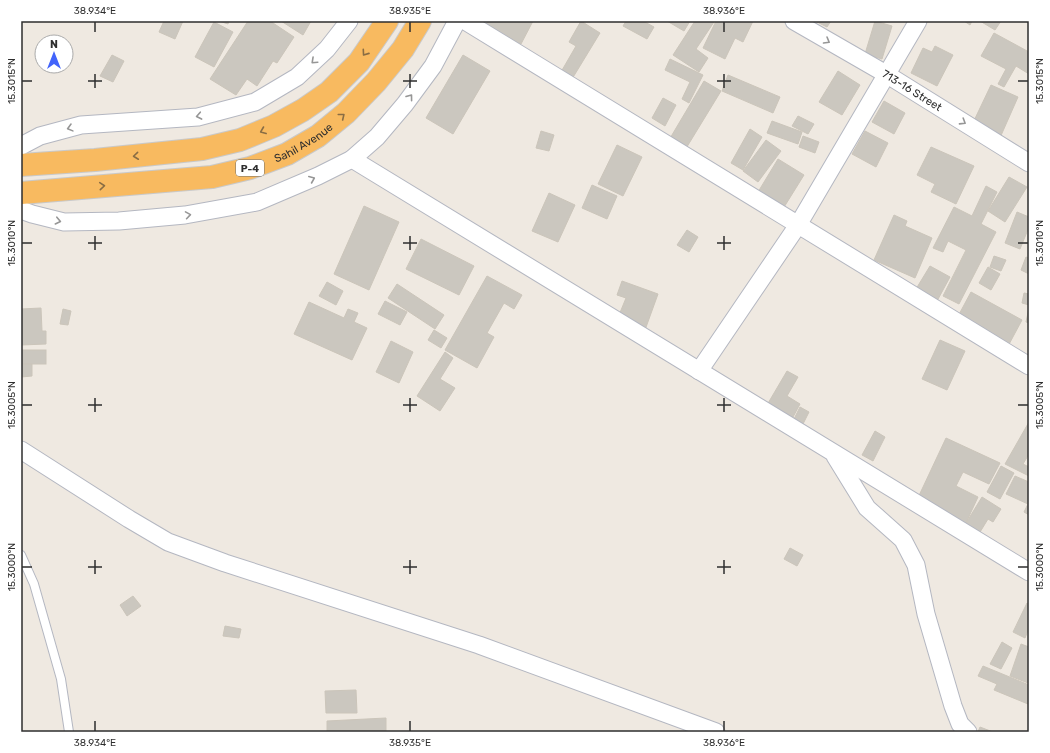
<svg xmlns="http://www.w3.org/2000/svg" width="1050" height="753" font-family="Rubik,sans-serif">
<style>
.building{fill:#cbc7bf;stroke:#cbc5ba}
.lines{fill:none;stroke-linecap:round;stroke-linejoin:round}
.service-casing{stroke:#b4b7c1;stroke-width:10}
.minor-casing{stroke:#b4b7c1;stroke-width:19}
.trunk-casing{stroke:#c9c9c9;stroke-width:24}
.service{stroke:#fff;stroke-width:8}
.minor{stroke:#fff;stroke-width:17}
.trunk{stroke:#f8ba60;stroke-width:22}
.oneway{stroke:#969696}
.oneway2{stroke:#896d44}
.ticks{fill:none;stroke:#2e2e2e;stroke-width:1.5}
.labels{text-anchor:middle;stroke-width:3;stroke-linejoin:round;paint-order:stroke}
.shield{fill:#fff;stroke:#6d6d6d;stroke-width:1}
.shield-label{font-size:10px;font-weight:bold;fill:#2e2e2e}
.street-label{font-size:11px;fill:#2e2e2e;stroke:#fff}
.neatline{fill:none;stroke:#2e2e2e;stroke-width:1.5}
.ticks-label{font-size:10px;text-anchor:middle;fill:#2e2e2e}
</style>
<rect width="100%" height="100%" fill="#efe9e1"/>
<g class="building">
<path d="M164 21H183L175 39 159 32Z"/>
<path d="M219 21H229L228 24Z"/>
<path d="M248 21H270L294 37 277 63 273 61 257 86 247 79 236 95 210 79Z"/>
<path d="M281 21H311L303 35Z"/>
<path d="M488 21H533L521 44 486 24Z"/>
<path d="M581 21 600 33 572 79 561 72 576 46 569 42Z"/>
<path d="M626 21H643L654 27 647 39 623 26Z"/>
<path d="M667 21H690L684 31Z"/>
<path d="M695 21 714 22 696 49 708 58 699 72 673 55Z"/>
<path d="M716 21H725L728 23 729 21H753L743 42 735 38 725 59 703 48Z"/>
<path d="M815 21H831L827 27Z"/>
<path d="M875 21 892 26 882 59 865 54Z"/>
<path d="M964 21H972L970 25Z"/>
<path d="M980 21H1001L995 30Z"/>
<path d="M214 22 233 32 214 67 195 57Z"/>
<path d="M994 33 1029 52V74L1016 66 1004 87 998 84 1006 69 981 56Z"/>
<path d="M935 46 953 55 937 86 911 73 923 48 932 52Z"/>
<path d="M112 55 124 61 113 82 100 76Z"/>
<path d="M463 55 490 71 453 134 426 118Z"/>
<path d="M670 59 703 75 689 103 682 99 690 82 665 70Z"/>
<path d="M838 71 860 85 842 115 819 102Z"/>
<path d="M728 75 780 97 773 113 722 91Z"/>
<path d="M704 81 721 91 685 150 669 140Z"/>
<path d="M991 85 1018 97 999 140 971 127Z"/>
<path d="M663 98 676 105 665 126 652 118Z"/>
<path d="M884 101 905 113 894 134 872 122Z"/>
<path d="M798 116 814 124 808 134 792 126Z"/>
<path d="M772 121 802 132 798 144 767 133Z"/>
<path d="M750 129 762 137 743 170 731 163Z"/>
<path d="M541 131 554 135 549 151 536 148Z"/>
<path d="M865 131 888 143 876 167 852 154Z"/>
<path d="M803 136 819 142 815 153 799 147Z"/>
<path d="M766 140 781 151 758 182 743 171Z"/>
<path d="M617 145 642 157 623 196 598 184Z"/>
<path d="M931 147 974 166 956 204 931 192 935 184 917 175Z"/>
<path d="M778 159 804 175 781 212 755 197Z"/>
<path d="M1009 177 1027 187 1005 222 988 211Z"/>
<path d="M592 185 617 196 607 219 582 208Z"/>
<path d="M986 186 997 192 981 224 996 232 959 304 943 296 966 250 948 241 943 252 933 248 954 207 972 216Z"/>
<path d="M549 193 575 205 558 242 532 231Z"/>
<path d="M364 206 399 222 369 290 334 274Z"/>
<path d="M1017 212 1029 217V227L1020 249 1005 243Z"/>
<path d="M894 215 907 221 905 226 932 238 915 278 874 260Z"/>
<path d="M687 230 698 237 689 252 677 245Z"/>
<path d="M421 239 474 266 459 295 406 269Z"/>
<path d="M994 256 1006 260 1001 271 990 267Z"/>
<path d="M1026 257 1029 258V274L1021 270Z"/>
<path d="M930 266 950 277 937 301 916 289Z"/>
<path d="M988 267 1000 274 991 290 979 283Z"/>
<path d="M487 276 522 295 514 309 504 303 487 333 494 337 477 368 445 350Z"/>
<path d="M622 281 658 294 645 330 617 320 626 298 617 295Z"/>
<path d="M327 282 343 291 336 305 319 296Z"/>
<path d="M397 284 444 315 435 329 388 298Z"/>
<path d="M971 292 1022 320 1007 348 956 320Z"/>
<path d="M1024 293 1029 294V305L1022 303Z"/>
<path d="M385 301 407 312 400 325 378 314Z"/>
<path d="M309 302 344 318 348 309 358 313 354 322 367 328 352 360 294 334Z"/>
<path d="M41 308 42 331H46V344L21 345V309Z"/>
<path d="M1029 308V323L1026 322Z"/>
<path d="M63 309 71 311 68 325 60 324Z"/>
<path d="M434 330 447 338 441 348 428 340Z"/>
<path d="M940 340 965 351 947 390 922 379Z"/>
<path d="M391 341 413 352 399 383 376 372Z"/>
<rect x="21" y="350" width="25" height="14"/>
<path d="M445 352 453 358 440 379 455 388 440 411 417 396Z"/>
<path d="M21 364H32V376L21 377Z"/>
<path d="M787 371 798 377 787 396 800 404 792 419 767 405Z"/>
<path d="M800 407 809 412 802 426 793 421Z"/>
<path d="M1029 422V454L1023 464 1029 467V476L1005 464Z"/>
<path d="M875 431 885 437 873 461 862 455Z"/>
<path d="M946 438 1000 463 989 484 963 472 956 486 978 497 965 525 916 502Z"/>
<path d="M1001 466 1014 473 1000 499 987 492Z"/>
<path d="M1015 476 1029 482V515L1024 512 1028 504 1006 494Z"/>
<path d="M982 497 1001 509 993 522 988 519 977 537 963 528Z"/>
<path d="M790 548 803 555 797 566 784 559Z"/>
<path d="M133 596 141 606 127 616 120 605Z"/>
<path d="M1027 603 1029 604V628L1025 638 1013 632Z"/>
<path d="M225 626 241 629 239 638 223 636Z"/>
<path d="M1002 642 1012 648 1001 669 990 664Z"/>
<path d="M1021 644 1029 647V681L1028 683 1010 676Z"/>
<path d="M983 666 1029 685V702L1028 704 994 690 997 684 978 676Z"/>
<path d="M356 690 357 713H326L325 691Z"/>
<path d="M386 718V732H327V721Z"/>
<path d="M980 727 993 732H978Z"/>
</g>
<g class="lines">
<g class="service-casing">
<path id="service" d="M21 555 34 584 61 679 69 732"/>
</g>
<g class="minor-casing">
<g id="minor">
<path d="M465 21 1029 366"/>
<path id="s1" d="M794 21 886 74 1029 163"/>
<path d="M21 146 40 136 81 125 198 117 255 102 297 77 327 49 349 21"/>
<path d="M352 159 1029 572"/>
<path d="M21 210 32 214 64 222 119 221 185 215 257 202 318 176 352 159 377 137 405 104 433 66 457 21"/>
<path d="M699 371 798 225 918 21"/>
<path d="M21 450 129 519 168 542 225 563 479 645 716 732"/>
<path d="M835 456 867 508 903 540 916 565 926 614 953 706 960 724 968 732"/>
</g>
</g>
<g class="trunk-casing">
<g id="trunk">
<path d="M21 165 95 160 202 149 240 140 274 126 303 110 329 92 359 62 387 21"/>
<path id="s2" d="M21 193 212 177 250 168 287 154 318 136 346 113 376 82 403 49 420 21"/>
</g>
</g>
<use href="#service" class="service"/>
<use href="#minor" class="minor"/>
<use href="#trunk" class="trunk"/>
</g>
<defs><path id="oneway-chevron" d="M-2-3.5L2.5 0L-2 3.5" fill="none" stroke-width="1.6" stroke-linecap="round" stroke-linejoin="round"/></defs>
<g class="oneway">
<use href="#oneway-chevron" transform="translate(827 41) rotate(30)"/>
<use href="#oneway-chevron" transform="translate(314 61) rotate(137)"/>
<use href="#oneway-chevron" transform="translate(410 97) rotate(-53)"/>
<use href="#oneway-chevron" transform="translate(199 116) rotate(169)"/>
<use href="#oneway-chevron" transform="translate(963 122) rotate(32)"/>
<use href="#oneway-chevron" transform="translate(70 128) rotate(165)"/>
<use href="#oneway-chevron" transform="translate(312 179) rotate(-23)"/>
<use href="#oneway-chevron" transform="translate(188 215) rotate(-9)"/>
<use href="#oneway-chevron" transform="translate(58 221) rotate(13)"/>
</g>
<g class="oneway2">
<use href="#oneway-chevron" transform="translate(365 53) rotate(125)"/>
<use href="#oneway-chevron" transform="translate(342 116) rotate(-39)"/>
<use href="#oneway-chevron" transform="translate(263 131) rotate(158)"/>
<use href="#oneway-chevron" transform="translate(136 156) rotate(174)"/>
<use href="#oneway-chevron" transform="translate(102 186) rotate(-5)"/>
</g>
<path class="ticks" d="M95 22V32M410 22V32M724 22V32M95 74V88M410 74V88M724 74V88M22 81H32M88 81H102M403 81H417M717 81H731M1018 81H1028M95 236V250M410 236V250M724 236V250M22 243H32M88 243H102M403 243H417M717 243H731M1018 243H1028M95 398V412M410 398V412M724 398V412M22 405H32M88 405H102M403 405H417M717 405H731M1018 405H1028M95 560V574M410 560V574M724 560V574M22 567H32M88 567H102M403 567H417M717 567H731M1018 567H1028M95 721V731M410 721V731M724 721V731"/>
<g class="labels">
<rect class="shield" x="236" y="160" width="28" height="16" rx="3"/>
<g class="shield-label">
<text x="250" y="172">P-4</text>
</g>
<g class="street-label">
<text dy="4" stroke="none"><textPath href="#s1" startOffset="137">713-16 Street</textPath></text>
<text dy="4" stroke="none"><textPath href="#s2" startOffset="290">Sahil Avenue</textPath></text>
</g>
</g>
<rect width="1050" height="753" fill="none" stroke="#ffffff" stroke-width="44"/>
<g transform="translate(54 54)"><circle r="19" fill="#ffffff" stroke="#ababab"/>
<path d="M0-3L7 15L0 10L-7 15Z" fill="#4264fb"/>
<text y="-6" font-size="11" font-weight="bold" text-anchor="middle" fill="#2e2e2e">N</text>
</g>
<rect x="22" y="22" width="1006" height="709" class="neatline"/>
<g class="ticks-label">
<text x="95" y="14">38.934°E</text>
<text x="410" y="14">38.935°E</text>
<text x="724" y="14">38.936°E</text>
<text transform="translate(11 81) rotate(-90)" y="4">15.3015°N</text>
<text transform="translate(1039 81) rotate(-90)" y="4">15.3015°N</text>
<text transform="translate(11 243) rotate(-90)" y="4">15.3010°N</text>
<text transform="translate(1039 243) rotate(-90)" y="4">15.3010°N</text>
<text transform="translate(11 405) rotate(-90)" y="4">15.3005°N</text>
<text transform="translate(1039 405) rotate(-90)" y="4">15.3005°N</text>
<text transform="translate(11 567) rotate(-90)" y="4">15.3000°N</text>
<text transform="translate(1039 567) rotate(-90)" y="4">15.3000°N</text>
<text x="95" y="746">38.934°E</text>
<text x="410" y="746">38.935°E</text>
<text x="724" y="746">38.936°E</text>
</g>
</svg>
